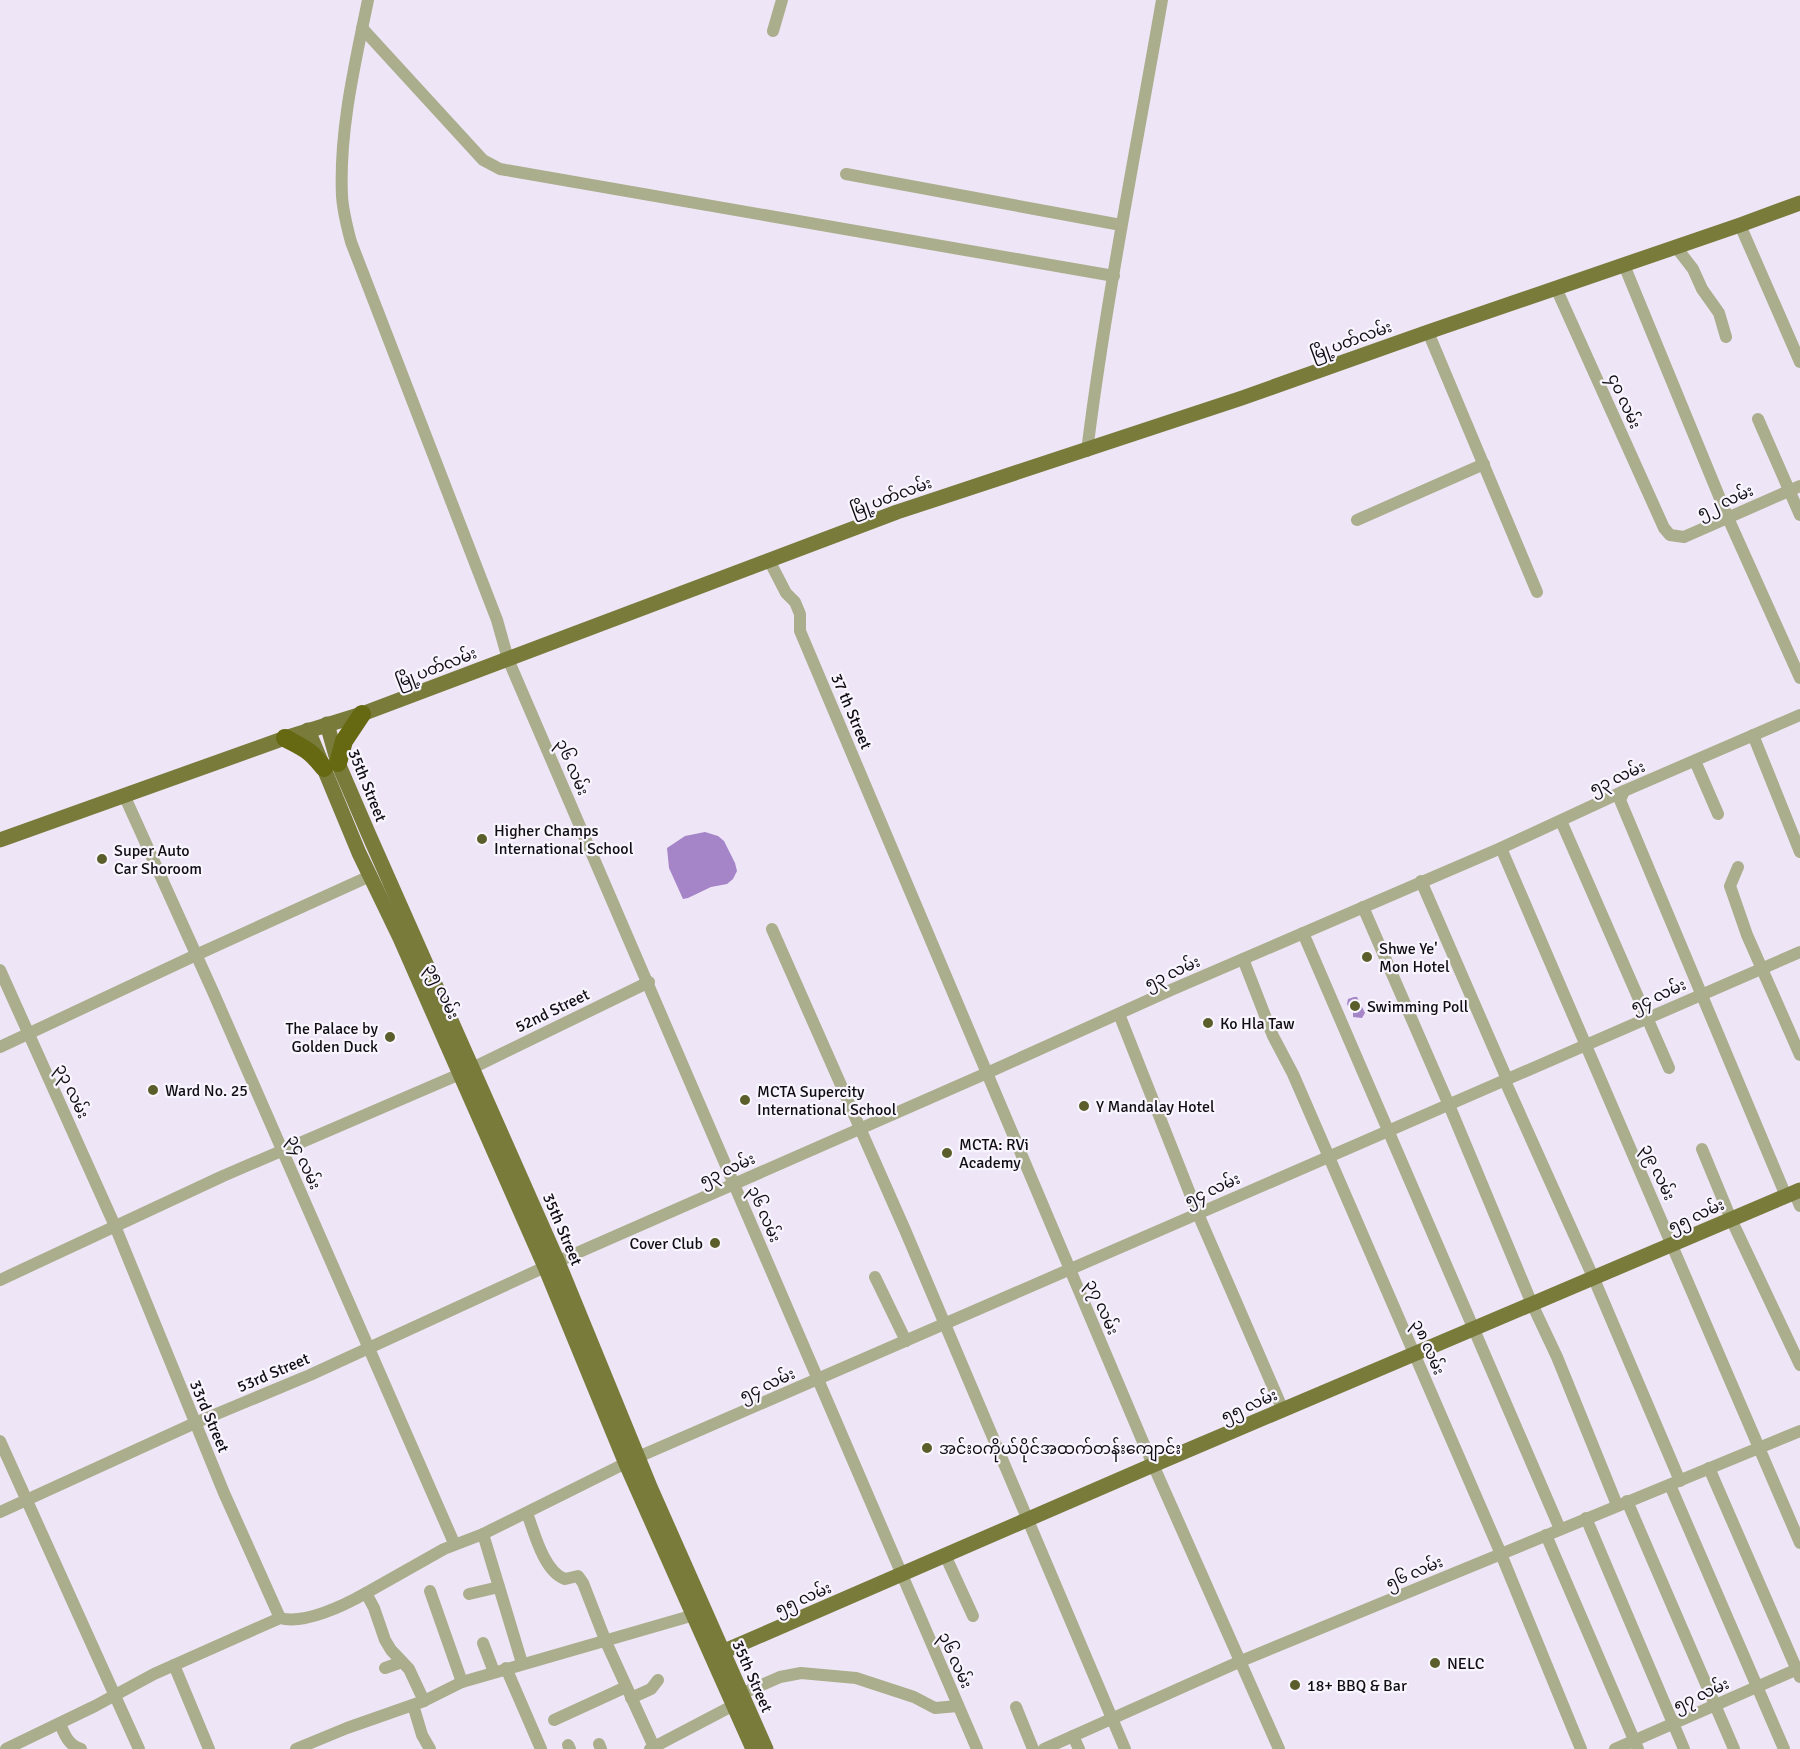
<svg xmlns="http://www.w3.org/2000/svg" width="1800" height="1749" font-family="Signika,'Noto Sans Myanmar',sans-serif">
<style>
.water{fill:#a584c7}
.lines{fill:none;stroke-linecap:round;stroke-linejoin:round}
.minor{stroke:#abae8d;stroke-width:12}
.major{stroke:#787b3a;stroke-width:15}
.highway{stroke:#666812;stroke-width:18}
.poi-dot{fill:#5b5d2a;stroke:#f9f5ff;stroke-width:2}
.labels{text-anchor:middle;stroke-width:4.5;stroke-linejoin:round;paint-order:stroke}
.street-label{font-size:16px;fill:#100e13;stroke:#f9f5ff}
.poi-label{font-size:16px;fill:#100e13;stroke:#f9f5ff;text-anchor:start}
</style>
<rect width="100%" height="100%" fill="#eee6f7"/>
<g class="water">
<path d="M705 832 718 836 724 841 735 863 737 871 733 879 727 884 711 887 688 898 683 899 669 868 667 848 685 836Z"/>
<path d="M1354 997H1357L1365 1013 1362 1018 1353 1017V1009L1349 1008 1347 1004 1348 999Z"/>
</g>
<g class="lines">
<g class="minor">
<path d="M368 0C355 64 339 130 342 196 343 212 347 227 351 242L497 620 508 659 977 1749"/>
<path d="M362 28 483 160 500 169 1114 276"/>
<path d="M773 31 782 0"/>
<path d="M846 174 1121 225"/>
<path d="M1740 225 1800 362"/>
<path d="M1676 247 1693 269 1702 289 1719 313 1726 337"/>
<path d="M1624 265 1728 518 1800 678"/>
<path d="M1556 288 1664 528 1670 535 1684 537 1800 486"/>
<path d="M1428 332 1537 592"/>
<path d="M1758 419 1800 515"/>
<path d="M1087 451C1106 299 1136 150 1162 0"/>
<path d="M1357 520 1484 464"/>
<path d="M770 562 786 593 795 602 800 614V631L1143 1442 1279 1749"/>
<path d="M1753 735 1800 852"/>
<path d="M1695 761 1718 814"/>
<path d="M1624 791 1620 800 1786 1196"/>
<path d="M124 795 214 994 454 1543"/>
<path d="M1561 821 1669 1068"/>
<path d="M1501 848C1599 1080 1702 1310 1800 1543"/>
<path d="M1738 867 1730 886 1747 935 1800 1055"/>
<path d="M1421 881 1507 1079"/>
<path d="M1363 907 1449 1105 1532 1304 1557 1357 1617 1505"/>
<path d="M772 929 905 1230 1125 1749"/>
<path d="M1303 933 1560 1529"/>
<path d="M1243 959 1273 1036 1293 1074 1501 1554 1581 1749"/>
<path d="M0 970 115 1226 224 1493 280 1618"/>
<path d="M1119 1014 1198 1214 1283 1410"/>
<path d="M0 1047 196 955 370 876"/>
<path d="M1505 1081 1594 1279 1680 1481"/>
<path d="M1702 1149 1731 1219 1800 1365"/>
<path d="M1794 1192 1800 1206"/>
<path d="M875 1277 906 1341"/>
<path d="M0 1280 223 1176 460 1074 649 982"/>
<path d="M0 1441 139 1749"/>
<path d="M1709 1468 1800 1677"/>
<path d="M1670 1485 1784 1749"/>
<path d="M1627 1501 1734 1749"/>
<path d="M0 1512 195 1423 310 1375 545 1267 987 1073 1171 990 1501 848 1624 791 1800 715"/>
<path d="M527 1513C534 1532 544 1572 565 1579L578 1576 583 1583 606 1642 654 1747"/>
<path d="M1586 1518 1684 1749"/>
<path d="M483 1534 638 1457 1800 952"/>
<path d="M1546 1535 1638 1749"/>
<path d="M945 1555 973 1616"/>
<path d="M430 1591 462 1682"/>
<path d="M366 1593 444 1549 483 1534 522 1663"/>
<path d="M469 1594 499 1587"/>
<path d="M483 1643 494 1672"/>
<path d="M174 1665 209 1749"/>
<path d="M385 1668 402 1662"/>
<path d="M506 1668 541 1749"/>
<path d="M741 1694 780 1677 801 1673 856 1678 914 1697 935 1708 958 1706"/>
<path d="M631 1698 651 1689 658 1680"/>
<path d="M413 1705 422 1735 430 1749"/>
<path d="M1016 1707 1033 1749"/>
<path d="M554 1720 626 1687"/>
<path d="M60 1724C65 1735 68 1745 81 1749"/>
<path d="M1073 1736 1079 1749"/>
<path d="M599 1744 601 1749"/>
<path d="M568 1745 570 1749"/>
<path d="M6 1749 95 1706 154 1674 280 1618C304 1625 345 1605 366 1593L374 1608 385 1640 391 1650 409 1669 424 1701"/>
<path d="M296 1749 347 1728 424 1701 462 1682 701 1613"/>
<path d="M650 1749 734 1705"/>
<path d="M1044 1749 1241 1661 1800 1431"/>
<path d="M1615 1749 1800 1668"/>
</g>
<g class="major">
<path d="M327 724 338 763 369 835 558 1262 651 1489 766 1749"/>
<path d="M308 730 359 853 400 938 545 1267 626 1464 753 1749"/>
<path d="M0 840 285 738 362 714 897 512 1242 398 1428 332 1740 225 1800 203"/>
<path d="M713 1656 1153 1465 1800 1190"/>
</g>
<g class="highway">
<path d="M285 738C305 749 309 749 324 768"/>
<path d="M338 763 344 741 362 714"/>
</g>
</g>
<g class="poi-dot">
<circle cx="482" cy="839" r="6"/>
<circle cx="102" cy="859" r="6"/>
<circle cx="1367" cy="957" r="6"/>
<circle cx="1355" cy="1006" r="6"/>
<circle cx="1208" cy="1023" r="6"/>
<circle cx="390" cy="1037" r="6"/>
<circle cx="153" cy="1090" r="6"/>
<circle cx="745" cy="1100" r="6"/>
<circle cx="1084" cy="1106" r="6"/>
<circle cx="947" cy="1153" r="6"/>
<circle cx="715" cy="1243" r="6"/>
<circle cx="927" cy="1448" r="6"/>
<circle cx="1435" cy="1663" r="6"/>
<circle cx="1295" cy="1685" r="6"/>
</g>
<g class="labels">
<g class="street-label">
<text transform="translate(1351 340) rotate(-20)" y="6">မြို့ပတ်လမ်း</text>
<text transform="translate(1625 401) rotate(66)" y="6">၄၀ လမ်း</text>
<text transform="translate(891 496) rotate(-20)" y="6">မြို့ပတ်လမ်း</text>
<text transform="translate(1725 501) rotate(-24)" y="6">၅၂ လမ်း</text>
<text transform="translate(436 667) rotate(-21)" y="6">မြို့ပတ်လမ်း</text>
<text transform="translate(852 711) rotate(67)" y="6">37 th Street</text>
<text transform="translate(573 767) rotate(67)" y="6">၃၆ လမ်း</text>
<text transform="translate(1617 777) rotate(-24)" y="6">၅၃ လမ်း</text>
<text transform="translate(368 785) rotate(68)" y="6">35th Street</text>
<text transform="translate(1172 972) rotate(-24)" y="6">၅၃ လမ်း</text>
<text transform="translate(443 991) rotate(66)" y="6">၃၅ လမ်း</text>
<text transform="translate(1658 995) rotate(-24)" y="6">၅၄ လမ်း</text>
<text transform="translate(552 1010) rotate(-26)" y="6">52nd Street</text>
<text transform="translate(73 1091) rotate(66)" y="6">၃၃ လမ်း</text>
<text transform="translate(305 1162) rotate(66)" y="6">၃၄ လမ်း</text>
<text transform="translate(727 1169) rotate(-24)" y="6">၅၃ လမ်း</text>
<text transform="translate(1659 1172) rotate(66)" y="6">၃၉ လမ်း</text>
<text transform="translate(1212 1189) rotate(-24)" y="6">၅၄ လမ်း</text>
<text transform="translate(765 1214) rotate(67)" y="6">၃၆ လမ်း</text>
<text transform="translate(1696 1215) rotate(-24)" y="6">၅၅ လမ်း</text>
<text transform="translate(563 1229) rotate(67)" y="6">35th Street</text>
<text transform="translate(1103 1307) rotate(67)" y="6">၃၇ လမ်း</text>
<text transform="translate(1429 1347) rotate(67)" y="6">၃၈ လမ်း</text>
<text transform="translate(273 1372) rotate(-23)" y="6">53rd Street</text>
<text transform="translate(767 1384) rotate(-24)" y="6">၅၄ လမ်း</text>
<text transform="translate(1249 1405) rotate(-23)" y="6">၅၅ လမ်း</text>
<text transform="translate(210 1416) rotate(67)" y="6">33rd Street</text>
<text transform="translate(1414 1572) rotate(-23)" y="6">၅၆ လမ်း</text>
<text transform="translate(803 1598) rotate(-23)" y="6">၅၅ လမ်း</text>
<text transform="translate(956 1660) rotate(66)" y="6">၃၆ လမ်း</text>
<text transform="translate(753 1676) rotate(66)" y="6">35th Street</text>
<text transform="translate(1701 1694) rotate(-24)" y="6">၅၇ လမ်း</text>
</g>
<g class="poi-label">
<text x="494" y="836">Higher Champs<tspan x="494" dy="18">International School</tspan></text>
<text x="114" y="856">Super Auto<tspan x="114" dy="18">Car Shoroom</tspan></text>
<text x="1379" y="954">Shwe Ye'<tspan x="1379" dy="18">Mon Hotel</tspan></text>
<text x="1367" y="1012">Swimming Poll</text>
<text x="1220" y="1029">Ko Hla Taw</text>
<text x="378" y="1034" text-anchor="end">The Palace by<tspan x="378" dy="18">Golden Duck</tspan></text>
<text x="165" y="1096">Ward No. 25</text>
<text x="757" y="1097">MCTA Supercity<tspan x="757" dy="18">International School</tspan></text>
<text x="1096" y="1112">Y Mandalay Hotel</text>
<text x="959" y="1150">MCTA: RVi<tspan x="959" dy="18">Academy</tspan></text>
<text x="703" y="1249" text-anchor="end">Cover Club</text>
<text x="939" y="1454">အင်းဝကိုယ်ပိုင်အထက်တန်းကျောင်း</text>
<text x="1447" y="1669">NELC</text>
<text x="1307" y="1691">18+ BBQ &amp; Bar</text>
</g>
</g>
</svg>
